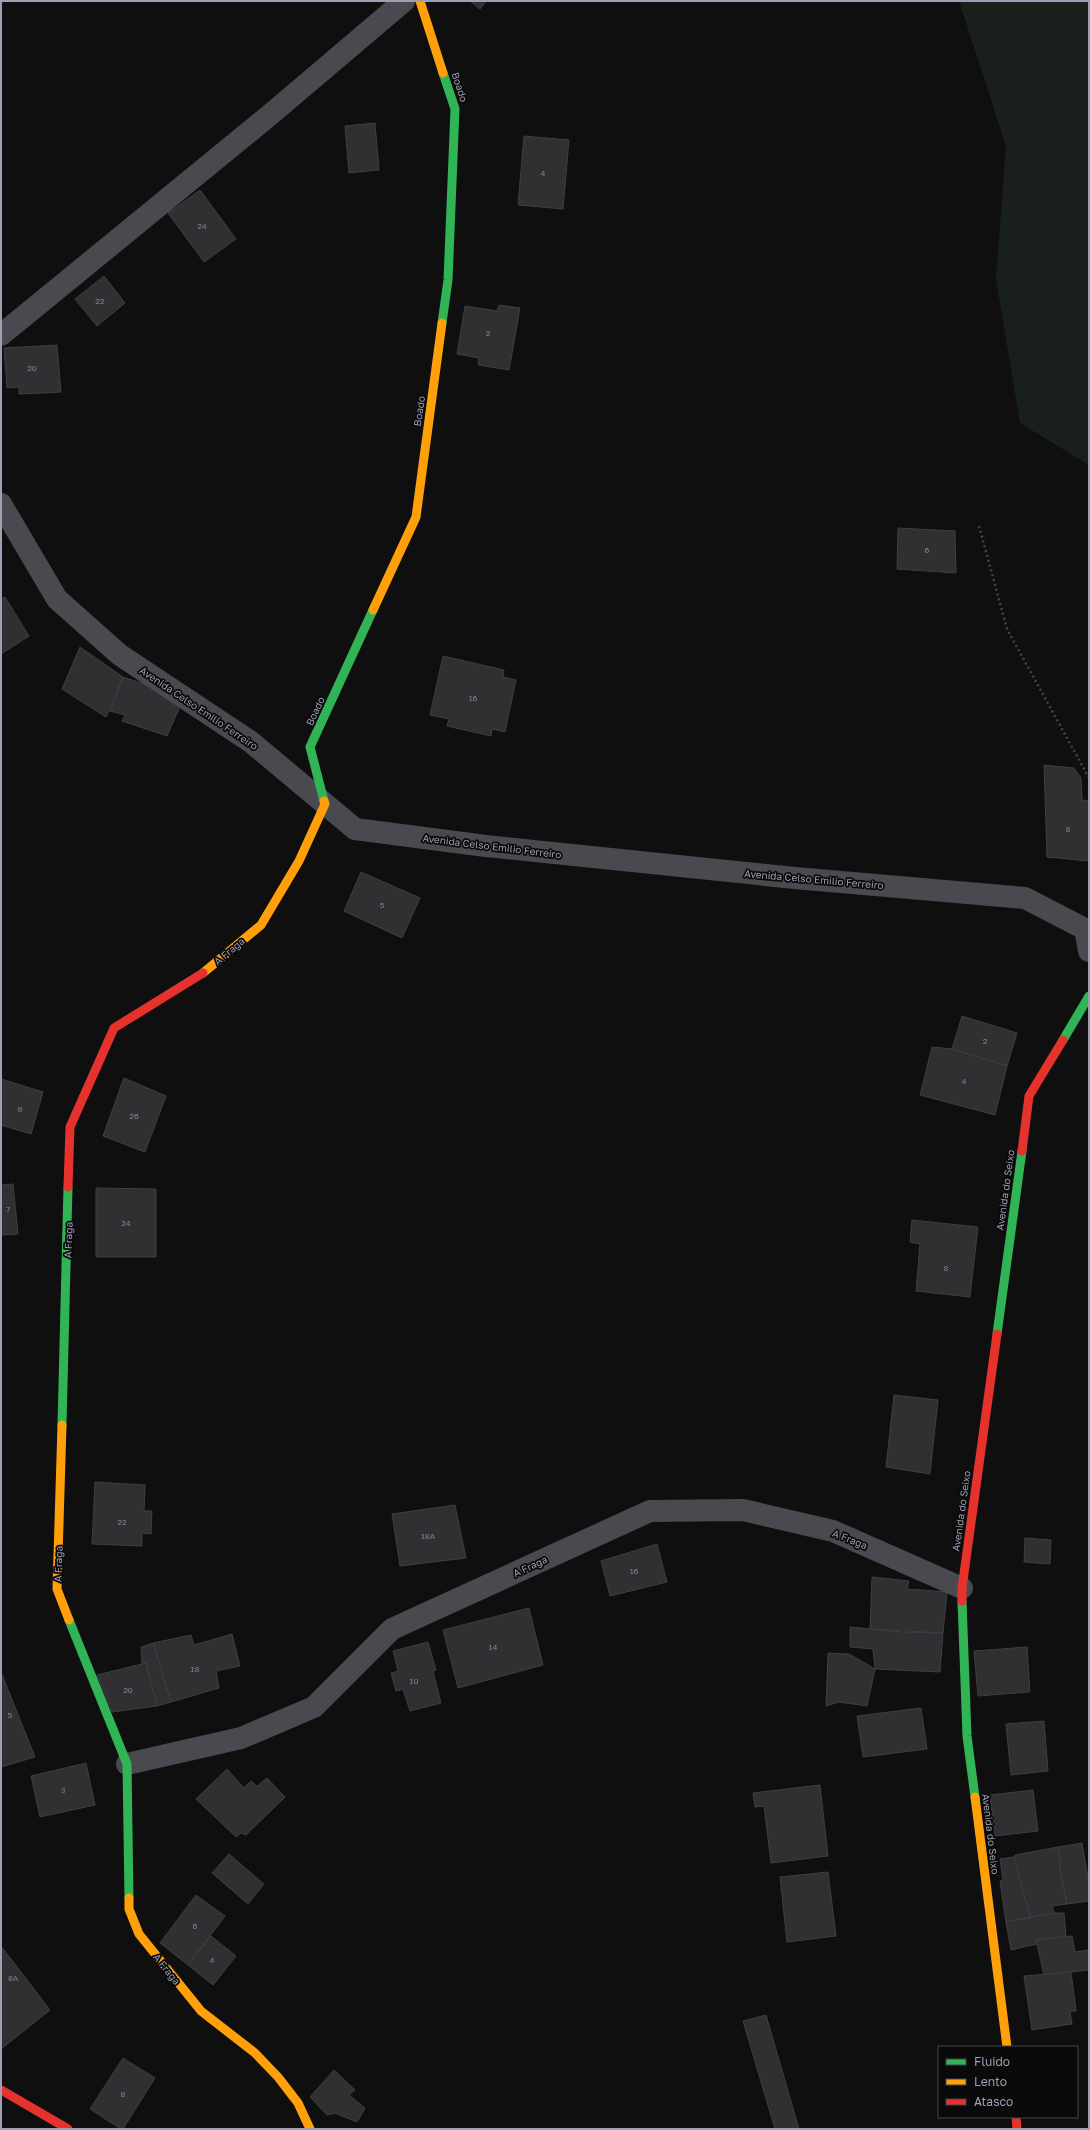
<svg xmlns="http://www.w3.org/2000/svg" width="1090" height="2130" font-family="'Golos Text',sans-serif">
<style>
.green{fill:#19201c}
.building{fill:#303033;stroke:#3e3e44}
.lines{fill:none;stroke-linecap:round;stroke-linejoin:round}
.path{stroke:#44454b;stroke-width:2.5;stroke-dasharray:2 3;stroke-linecap:butt}
.street{stroke:#494a50;stroke-width:22}
.fast{stroke:#30b455;stroke-width:9}
.slow{stroke:#ff9f0a;stroke-width:9}
.jam{stroke:#e5322d;stroke-width:9}
.labels{text-anchor:middle;stroke-width:3.5;stroke-linejoin:round;paint-order:stroke}
.number-label{font-size:8px;fill:#828393}
.street-label{font-size:10px;fill:#9e9fb3;stroke:#0a0a0b}
</style>
<rect width="100%" height="100%" fill="#0f0f10"/>
<path class="green" d="M959 1H1089V465L1020 423 996 279 1006 146Z"/>
<g class="building">
<path d="M470 1H486L480 9Z"/>
<path d="M375 123 379 170 349 173 345 126Z"/>
<path d="M524 136 569 140 563 209 518 205Z"/>
<path d="M200 190 236 239 204 262 168 213Z"/>
<path d="M104 276 125 303 97 326 75 299Z"/>
<path d="M499 305 520 308 509 370 478 365 479 358 457 354 465 306 497 311Z"/>
<path d="M57 345 61 392 19 394V387L7 388 4 348Z"/>
<path d="M898 528 955 531 956 573 897 569Z"/>
<path d="M5 597 29 636 1 654V599Z"/>
<path d="M80 647 123 677 106 717 62 689Z"/>
<path d="M443 656 504 670 503 677 516 680 505 732 492 729 491 736 447 726 449 719 430 715Z"/>
<path d="M123 677 162 690 181 704 167 736 122 721 125 715 110 711Z"/>
<path d="M1044 765 1074 768 1081 778 1082 800 1089 801V861L1047 857Z"/>
<path d="M361 872 420 898 402 938 344 911Z"/>
<path d="M962 1016 1017 1033 1007 1066 952 1049Z"/>
<path d="M932 1047 952 1049 1007 1066 995 1115 920 1095Z"/>
<path d="M124 1078 166 1096 145 1152 103 1136Z"/>
<path d="M1 1079 43 1092 31 1134 1 1125Z"/>
<path d="M13 1184 18 1234 1 1235V1185Z"/>
<path d="M96 1188 156 1189V1257H96Z"/>
<path d="M912 1220 978 1227 970 1297 916 1291 920 1244 910 1242Z"/>
<path d="M894 1395 938 1400 930 1474 886 1467Z"/>
<path d="M95 1482 145 1485 144 1511H152L151 1534 142 1533V1546L92 1544Z"/>
<path d="M455 1505 466 1558 400 1566 392 1514Z"/>
<path d="M1025 1538 1051 1540 1050 1564 1024 1562Z"/>
<path d="M657 1544 667 1582 610 1596 601 1561Z"/>
<path d="M872 1577 909 1581 907 1589 947 1592 943 1633 870 1629Z"/>
<path d="M529 1608 543 1665 458 1688 443 1630Z"/>
<path d="M850 1627 902 1632 943 1633 940 1672 875 1669 873 1649 850 1647Z"/>
<path d="M232 1634 240 1666 216 1671 219 1688 171 1702 153 1643 191 1635 194 1645Z"/>
<path d="M428 1642 436 1670 433 1671 441 1703 410 1711 403 1689 396 1691 391 1673 398 1671 393 1651Z"/>
<path d="M153 1643 171 1702 157 1706 146 1663 142 1664 141 1647Z"/>
<path d="M1027 1647 1030 1692 978 1696 974 1651Z"/>
<path d="M828 1653 849 1654 875 1669 867 1706 839 1702 826 1706Z"/>
<path d="M146 1663 157 1706 112 1712 97 1675Z"/>
<path d="M1 1672 35 1757 1 1767Z"/>
<path d="M921 1708 927 1749 863 1757 857 1716Z"/>
<path d="M1044 1721 1048 1771 1011 1775 1006 1724Z"/>
<path d="M86 1763 95 1805 40 1817 31 1776Z"/>
<path d="M227 1769 244 1788 251 1781 257 1786 267 1778 285 1797 246 1835 241 1833 236 1837 196 1799Z"/>
<path d="M820 1785 828 1856 771 1863 764 1806 755 1807 753 1793Z"/>
<path d="M1033 1790 1038 1831 995 1836 990 1795Z"/>
<path d="M1082 1843 1089 1884V1901L1067 1904 1059 1865 1061 1864 1058 1847Z"/>
<path d="M1058 1847 1061 1864 1059 1865 1067 1904 1052 1906 1054 1913 1030 1917 1014 1857 1015 1855Z"/>
<path d="M229 1854 264 1884 248 1904 212 1873Z"/>
<path d="M1014 1857 1030 1917 1006 1922 1000 1881 1003 1880 1000 1859Z"/>
<path d="M828 1872 836 1936 787 1942 780 1877Z"/>
<path d="M196 1895 225 1916 188 1965 160 1943Z"/>
<path d="M1054 1913H1064L1066 1937 1036 1940 1037 1944 1011 1950 1006 1922Z"/>
<path d="M211 1936 236 1956 213 1985 188 1965Z"/>
<path d="M1072 1936 1075 1952 1089 1950V1970L1044 1975 1036 1940Z"/>
<path d="M1 1946 50 2010 1 2049Z"/>
<path d="M1071 1972 1076 2011H1070L1072 2024 1032 2030 1024 1976Z"/>
<path d="M766 2015 799 2129H775L743 2021Z"/>
<path d="M123 2058 155 2078 123 2129H121L90 2109Z"/>
<path d="M334 2070 355 2090 349 2095 365 2108 357 2122 335 2113 327 2115 310 2097Z"/>
</g>
<g class="lines">
<path class="path" d="M979 526 1007 629 1089 778"/>
<g class="street">
<path d="M1 335 271 114 404 1"/>
<path d="M1 504 57 599 120 655 251 742 355 829 486 846 795 878 1025 898 1085 929 1089 951"/>
<path d="M127 1764 241 1738 314 1707 392 1629 650 1511 743 1510 833 1531 962 1588"/>
</g>
<g class="fast">
<path d="M442 323 448 280 455 109 443 73"/>
<path d="M324 801 310 747 373 610"/>
<path d="M1063 1040 1089 996"/>
<path d="M997 1334 1022 1151"/>
<path d="M62 1425 68 1187"/>
<path d="M962 1601 967 1736 975 1797"/>
<path d="M69 1620 127 1764 129 1898"/>
</g>
<g class="slow">
<path d="M420 1 443 73"/>
<path d="M373 610 416 517 442 323"/>
<path d="M203 973 261 925 299 861 325 804 324 801"/>
<path d="M62 1425 57 1589 69 1620"/>
<path d="M975 1797 1007 2047"/>
<path d="M129 1898V1909L139 1934 201 2011 255 2053 278 2077 298 2103 310 2129"/>
</g>
<g class="jam">
<path d="M1022 1151 1029 1096 1063 1040"/>
<path d="M68 1187 70 1127 114 1028 203 973"/>
<path d="M962 1601V1588L997 1334"/>
<path d="M1 2090 68 2129"/>
<path d="M1016 2117 1017 2129"/>
</g>
</g>
<g class="labels">
<g class="number-label">
<text x="543" y="176">4</text>
<text x="202" y="229">24</text>
<text x="100" y="304">22</text>
<text x="488" y="336">2</text>
<text x="32" y="371">20</text>
<text x="927" y="553">6</text>
<text x="473" y="701">16</text>
<text x="1068" y="832">8</text>
<text x="382" y="908">5</text>
<text x="985" y="1044">2</text>
<text x="964" y="1084">4</text>
<text x="20" y="1112">9</text>
<text x="134" y="1119">26</text>
<text x="8" y="1212">7</text>
<text x="126" y="1226">24</text>
<text x="946" y="1271">8</text>
<text x="122" y="1525">22</text>
<text x="428" y="1539">18A</text>
<text x="634" y="1574">16</text>
<text x="493" y="1650">14</text>
<text x="195" y="1672">18</text>
<text x="414" y="1684">10</text>
<text x="128" y="1693">20</text>
<text x="10" y="1718">5</text>
<text x="63" y="1793">3</text>
<text x="195" y="1929">6</text>
<text x="212" y="1963">4</text>
<text x="13" y="1981">8A</text>
<text x="123" y="2097">8</text>
</g>
<g class="street-label">
<text transform="translate(460 87) rotate(72)" y="4">Boado</text>
<text transform="translate(419 411) rotate(-82)" y="4">Boado</text>
<text transform="translate(199 708) rotate(34)" y="4">Avenida Celso Emilio Ferreiro</text>
<text transform="translate(315 711) rotate(-65)" y="4">Boado</text>
<text transform="translate(492 846) rotate(7)" y="4">Avenida Celso Emilio Ferreiro</text>
<text transform="translate(814 879) rotate(5)" y="4">Avenida Celso Emilio Ferreiro</text>
<text transform="translate(229 951) rotate(-40)" y="4">A Fraga</text>
<text transform="translate(1005 1190) rotate(-82)" y="4">Avenida do Seixo</text>
<text transform="translate(68 1240) rotate(-88)" y="4">A Fraga</text>
<text transform="translate(961 1511) rotate(-82)" y="4">Avenida do Seixo</text>
<text transform="translate(850 1539) rotate(22)" y="4">A Fraga</text>
<text transform="translate(58 1564) rotate(-88)" y="4">A Fraga</text>
<text transform="translate(530 1566) rotate(-25)" y="4">A Fraga</text>
<text transform="translate(991 1834) rotate(83)" y="4">Avenida do Seixo</text>
<text transform="translate(167 1969) rotate(51)" y="4">A Fraga</text>
</g>
</g>
<rect width="1090" height="2130" fill="none" stroke="#9e9fb3" stroke-width="4"/>
<rect x="938" y="2046" width="140" height="72" fill="#0a0a0b" stroke="#45464e"/>
<rect x="946" y="2059" width="20" height="6" fill="#30b455" stroke="#45464e"/>
<text x="974" y="2066" font-size="12" fill="#9e9fb3">Fluido</text>
<rect x="946" y="2079" width="20" height="6" fill="#ff9f0a" stroke="#45464e"/>
<text x="974" y="2086" font-size="12" fill="#9e9fb3">Lento</text>
<rect x="946" y="2099" width="20" height="6" fill="#e5322d" stroke="#45464e"/>
<text x="974" y="2106" font-size="12" fill="#9e9fb3">Atasco</text>
</svg>
